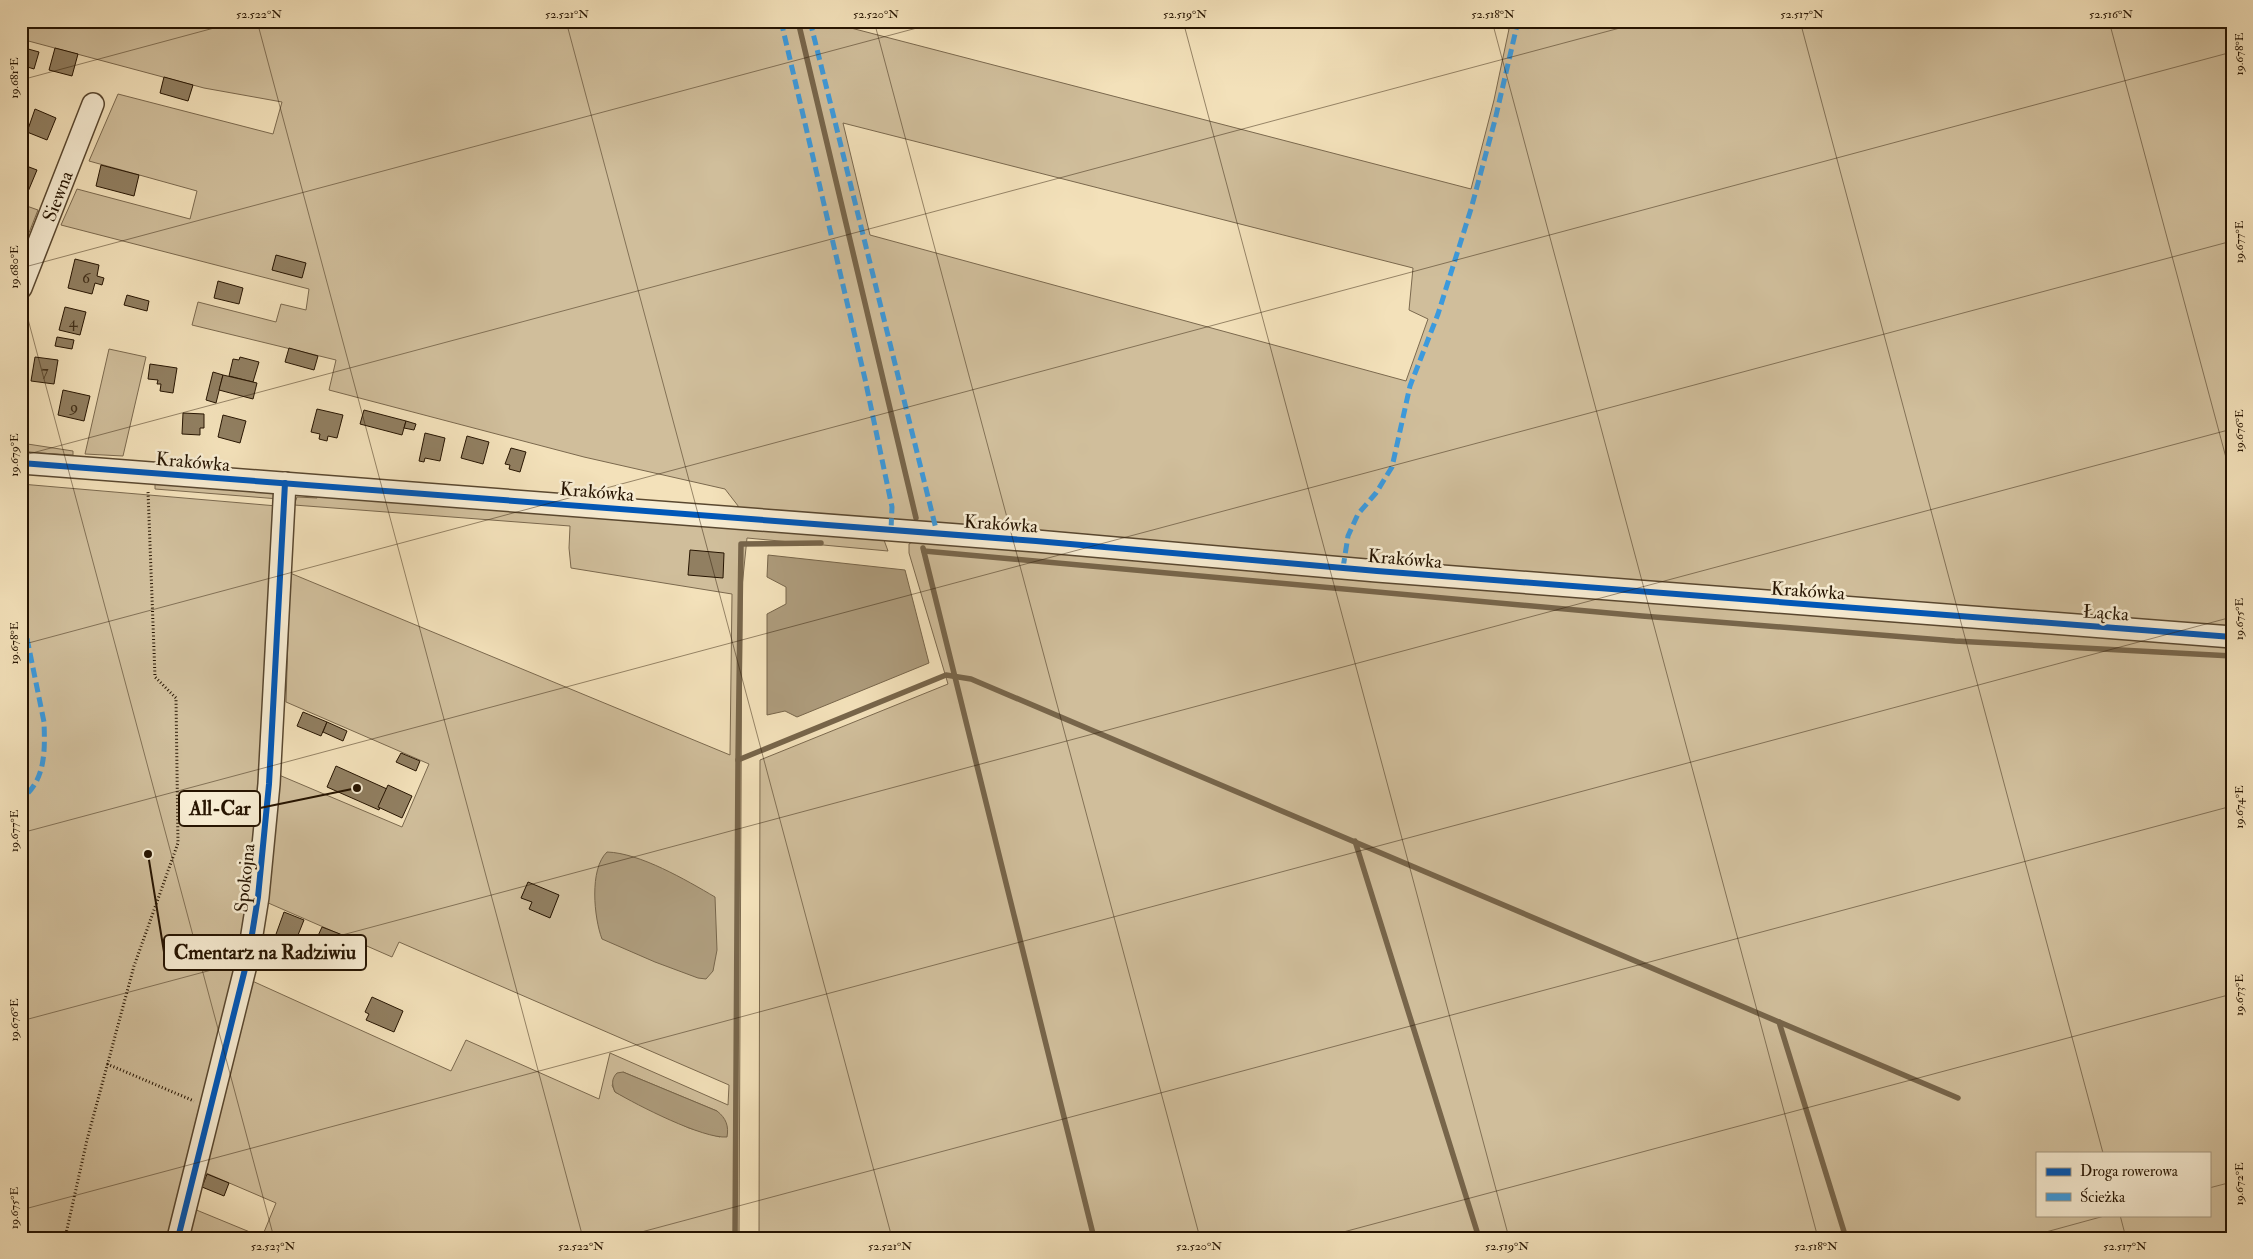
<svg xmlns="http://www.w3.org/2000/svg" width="2253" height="1259" font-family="'IM FELL Double Pica',serif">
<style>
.green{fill:#d0be9b;stroke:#7b694e;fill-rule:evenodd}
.water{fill:#ad9b7b;stroke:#77654a}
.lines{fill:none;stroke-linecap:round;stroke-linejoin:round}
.stream{stroke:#77654a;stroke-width:5.5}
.building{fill:#917f61;stroke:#261401}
.street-casing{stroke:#59472f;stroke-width:24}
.path{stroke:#261401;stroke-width:3;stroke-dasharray:1 2.5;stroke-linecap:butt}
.street{stroke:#f7ecd2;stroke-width:21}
.quiet{stroke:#3c9add;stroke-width:5;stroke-dasharray:10 5;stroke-linecap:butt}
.cycleway-casing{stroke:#f7ecd2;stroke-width:9}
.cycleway{stroke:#0057b8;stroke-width:6}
.ticks{fill:none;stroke:#261401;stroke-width:1;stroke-opacity:0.45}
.labels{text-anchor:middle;stroke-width:5;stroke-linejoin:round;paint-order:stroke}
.number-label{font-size:16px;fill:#412f19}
.street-label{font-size:19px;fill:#261401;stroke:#f7ecd2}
.leader{fill:none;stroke:#261401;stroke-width:2}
.callout-dot{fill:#261401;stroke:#f7ecd2;stroke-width:2}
.callout{fill:#f7ecd2;stroke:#261401;stroke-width:2}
.callout-label{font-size:20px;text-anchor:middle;font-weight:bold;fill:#261401}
.neatline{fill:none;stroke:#261401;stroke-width:2}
.ticks-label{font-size:12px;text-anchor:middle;fill:#261401}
</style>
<rect width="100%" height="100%" fill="#f3e1ba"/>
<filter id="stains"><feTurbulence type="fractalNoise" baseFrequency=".004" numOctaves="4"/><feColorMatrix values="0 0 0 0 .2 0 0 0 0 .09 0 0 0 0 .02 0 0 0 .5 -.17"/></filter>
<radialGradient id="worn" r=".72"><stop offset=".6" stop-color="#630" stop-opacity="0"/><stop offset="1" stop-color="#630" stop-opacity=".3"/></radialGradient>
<g class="green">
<path d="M21 21H824L1471 189 1494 100 1509 29 1479 21H2232V626L1821 597 742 511 725 489 584 457 329 390 336 360 192 325 198 302 276 322 281 304 306 310 309 289 61 225 77 189 190 219 197 191 89 161 118 94 273 134 282 102 204 88 21 39ZM843 123 1413 268 1409 310 1428 319 1406 381 870 235Z"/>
<path d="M21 204 38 210 21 253Z"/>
<path d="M109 349 146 357 123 456 85 454Z"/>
<path d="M21 443 73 451V455L21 452Z"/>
<path d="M155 481 274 492 279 499 155 489Z"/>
<path d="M21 484 277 506 260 801 246 937 171 1238H21Z"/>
<path d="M317 493 878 535 884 540 888 551 747 538 742 587 739 1238H188L194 1209 262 1237 276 1203 199 1170 250 980 451 1071 466 1040 599 1099 610 1053 728 1105 729 1085 399 942 392 957 266 902 279 775 402 827 429 764 286 702 290 573 730 755 732 594 571 568 569 548 570 526 294 505 297 497 317 498ZM623 1072 717 1111 720 1137 689 1128 615 1092 612 1085Z"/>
<path d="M917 539 2232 647V1238H759L760 760 948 684 909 553V544ZM2037 1153H2209V1215H2037Z"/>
</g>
<g class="water">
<path d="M768 555 905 570 929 663 797 717 785 711 767 715V614L786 604V587L767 577Z"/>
<path d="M607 852C640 853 686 880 715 897L717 950 713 971 706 979 698 978 655 962 602 939C594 918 589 869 607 852Z"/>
<path d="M623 1072 717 1111C726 1118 729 1126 727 1137 703 1139 637 1105 615 1092 612 1085 611 1079 617 1073Z"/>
</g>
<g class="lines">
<g class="stream">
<path d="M798 21 916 518"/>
<path d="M821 543 741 544 738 760 946 675 971 679 1958 1098"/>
<path d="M923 548 1094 1238"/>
<path d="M924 551 1642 616 1955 641 2232 656"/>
<path d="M1355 841 1479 1238"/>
<path d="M1779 1022 1846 1238"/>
<path d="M735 1238 738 760"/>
</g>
</g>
<g class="building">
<path d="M21 47 39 52 34 69 21 65Z"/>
<path d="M55 48 78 54 72 76 49 70Z"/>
<path d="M164 77 193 85 188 101 160 93Z"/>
<path d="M35 109 56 118 47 140 27 132Z"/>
<path d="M21 164 37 170 27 194 21 191Z"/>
<path d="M101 165 139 175 134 196 96 186Z"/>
<path d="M276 255 306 263 302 278 272 270Z"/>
<path d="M75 259 99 265 97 276 104 278 102 285 95 283 92 294 68 288Z"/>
<path d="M218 281 243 288 239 304 214 298Z"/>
<path d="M127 295 149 301 147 311 124 305Z"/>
<path d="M65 307 86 312 80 335 59 330Z"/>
<path d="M57 337 74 340 72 349 55 346Z"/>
<path d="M289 348 318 356 314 370 285 362Z"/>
<path d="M35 357 58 360 54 384 31 381Z"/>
<path d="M240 357 259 362 253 382 229 376 233 359 239 360Z"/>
<path d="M150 364 177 368 173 393 160 391 161 384H157L158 380 148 379Z"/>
<path d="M213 372 223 375 216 403 206 400Z"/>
<path d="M223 375 257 383 253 399 219 390Z"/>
<path d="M63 390 90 396 84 421 58 415Z"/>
<path d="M317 409 343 415 337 438 328 436 327 441 319 439 320 434 311 432Z"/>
<path d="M364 410 406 421 402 435 360 424Z"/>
<path d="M183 413 204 414V428H200V435L182 434Z"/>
<path d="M223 415 246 421 240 443 218 437Z"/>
<path d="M406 421 416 424 414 430 404 428Z"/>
<path d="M425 433 445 438 440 461 425 458 424 462 419 461Z"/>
<path d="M467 436 489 442 483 464 461 458Z"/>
<path d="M511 448 526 452 520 472 509 469 510 465 505 464Z"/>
<path d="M690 550 724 553 723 578 688 575Z"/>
<path d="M303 712 327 722 321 736 297 726Z"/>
<path d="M327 722 347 731 343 741 323 732Z"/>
<path d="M401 753 420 761 416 771 396 762Z"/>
<path d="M336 766 387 789 379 810 327 787Z"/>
<path d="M388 785 412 796 402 818 378 807Z"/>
<path d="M528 882 559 895 550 918 529 909 532 902 521 898Z"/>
<path d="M284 912 304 920 296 940 287 936 285 941 275 937Z"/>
<path d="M322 927 340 934 335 946 317 938Z"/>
<path d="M340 934 350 939 345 950 348 951 346 955 333 949Z"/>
<path d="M372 997 403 1011 394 1032 366 1020 369 1014 365 1012Z"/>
<path d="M207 1174 229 1183 224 1196 202 1187Z"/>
</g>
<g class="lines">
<g class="street-casing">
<g id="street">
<path d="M21 288 93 104"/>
<path d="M21 463 1036 541 1377 571 2232 637"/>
<path d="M178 1238 249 953 258 897 269 784 285 483"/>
</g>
</g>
<g class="path">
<path d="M107 1064 194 1101"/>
<path d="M65 1238 87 1140 134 966 178 843 176 698 155 677 148 491"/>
</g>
<use href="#street" class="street"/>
<g class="quiet">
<path d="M781 21 865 379 892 507 891 530"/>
<path d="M810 21 937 533"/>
<path d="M1343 568 1348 536 1358 514 1376 493 1392 467 1410 386 1438 314 1471 209 1495 120 1518 21"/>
<path d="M21 609 44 722C45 750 46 781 21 799"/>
</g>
<g class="cycleway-casing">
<g id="cycleway">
<path d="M21 463 1036 541 1377 571 2232 637"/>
<path d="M178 1238 249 953 258 897 269 784 285 483"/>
</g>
</g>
<use href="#cycleway" class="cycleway"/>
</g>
<path class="ticks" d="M257 21 583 1238M566 21 892 1238M874 21 1200 1238M1183 21 1509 1238M1492 21 1818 1238M1800 21 2103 1153M2109 21 2232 480M21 80 240 21M21 268 943 21M21 293 274 1238M21 456 1646 21M21 645 2232 52M21 833 2232 241M21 1021 2232 429M2209 1188 2232 1182M21 1210 2232 617M2120 1215 2126 1238M619 1238 2232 806M1321 1238 2232 994M2024 1238 2108 1215"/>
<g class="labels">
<g class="number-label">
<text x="86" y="283">6</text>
<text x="73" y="327">4</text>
<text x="45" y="376">7</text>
<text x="74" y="412">9</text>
</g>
<g class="street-label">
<text transform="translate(57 196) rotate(-69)" y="7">Siewna</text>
<text transform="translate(193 461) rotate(5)" y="7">Krakówka</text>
<text transform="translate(597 491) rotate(5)" y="7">Krakówka</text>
<text transform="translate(1001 523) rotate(4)" y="7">Krakówka</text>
<text transform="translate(1405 558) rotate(5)" y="7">Krakówka</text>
<text transform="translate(1808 590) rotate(4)" y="7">Krakówka</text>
<text transform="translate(2106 612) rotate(4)" y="7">Łącka</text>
<text transform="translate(244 878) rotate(-84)" y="7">Spokojna</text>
</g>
</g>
<path class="leader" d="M357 788L260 808M148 854L164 952"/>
<g class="callout-dot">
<circle cx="357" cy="788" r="5"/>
<circle cx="148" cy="854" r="5"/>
</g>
<g class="callout">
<rect x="179" y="791" width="81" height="35" rx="5"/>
<rect x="164" y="935" width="202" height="35" rx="5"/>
</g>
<g class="callout-label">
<text x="220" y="815">All-Car</text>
<text x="265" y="959">Cmentarz na Radziwiu</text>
</g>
<rect width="2253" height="1259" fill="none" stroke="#f3e1ba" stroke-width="55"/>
<rect x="2036" y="1152" width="175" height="65" fill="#f7ecd2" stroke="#a3967e"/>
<rect x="2046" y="1168" width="25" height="8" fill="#0057b8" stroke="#a3967e"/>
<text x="2080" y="1176" font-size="15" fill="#261401">Droga rowerowa</text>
<rect x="2046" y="1193" width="25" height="8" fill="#3c9add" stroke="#a3967e"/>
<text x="2080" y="1202" font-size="15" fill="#261401">Ścieżka</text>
<rect x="28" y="28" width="2198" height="1204" class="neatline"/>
<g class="ticks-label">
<text x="259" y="18">52.522°N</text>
<text x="567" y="18">52.521°N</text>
<text x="876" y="18">52.520°N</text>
<text x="1185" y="18">52.519°N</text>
<text x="1493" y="18">52.518°N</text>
<text x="1802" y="18">52.517°N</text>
<text x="2111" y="18">52.516°N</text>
<text transform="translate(2239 54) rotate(-90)" y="4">19.678°E</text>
<text transform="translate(14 78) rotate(-90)" y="4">19.681°E</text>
<text transform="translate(2239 242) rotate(-90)" y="4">19.677°E</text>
<text transform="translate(14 267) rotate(-90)" y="4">19.680°E</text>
<text transform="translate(2239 431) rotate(-90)" y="4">19.676°E</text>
<text transform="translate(14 455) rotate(-90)" y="4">19.679°E</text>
<text transform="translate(2239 619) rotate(-90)" y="4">19.675°E</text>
<text transform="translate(14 643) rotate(-90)" y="4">19.678°E</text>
<text transform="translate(2239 807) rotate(-90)" y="4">19.674°E</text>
<text transform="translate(14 831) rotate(-90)" y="4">19.677°E</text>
<text transform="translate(2239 995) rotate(-90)" y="4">19.673°E</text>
<text transform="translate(14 1020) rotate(-90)" y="4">19.676°E</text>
<text transform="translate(2239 1184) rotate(-90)" y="4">19.672°E</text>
<text transform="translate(14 1208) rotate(-90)" y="4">19.675°E</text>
<text x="273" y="1250">52.523°N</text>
<text x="581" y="1250">52.522°N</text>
<text x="890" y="1250">52.521°N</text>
<text x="1199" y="1250">52.520°N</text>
<text x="1507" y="1250">52.519°N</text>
<text x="1816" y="1250">52.518°N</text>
<text x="2125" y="1250">52.517°N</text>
</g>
<rect width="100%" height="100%" filter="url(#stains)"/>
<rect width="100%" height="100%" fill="url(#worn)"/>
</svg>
